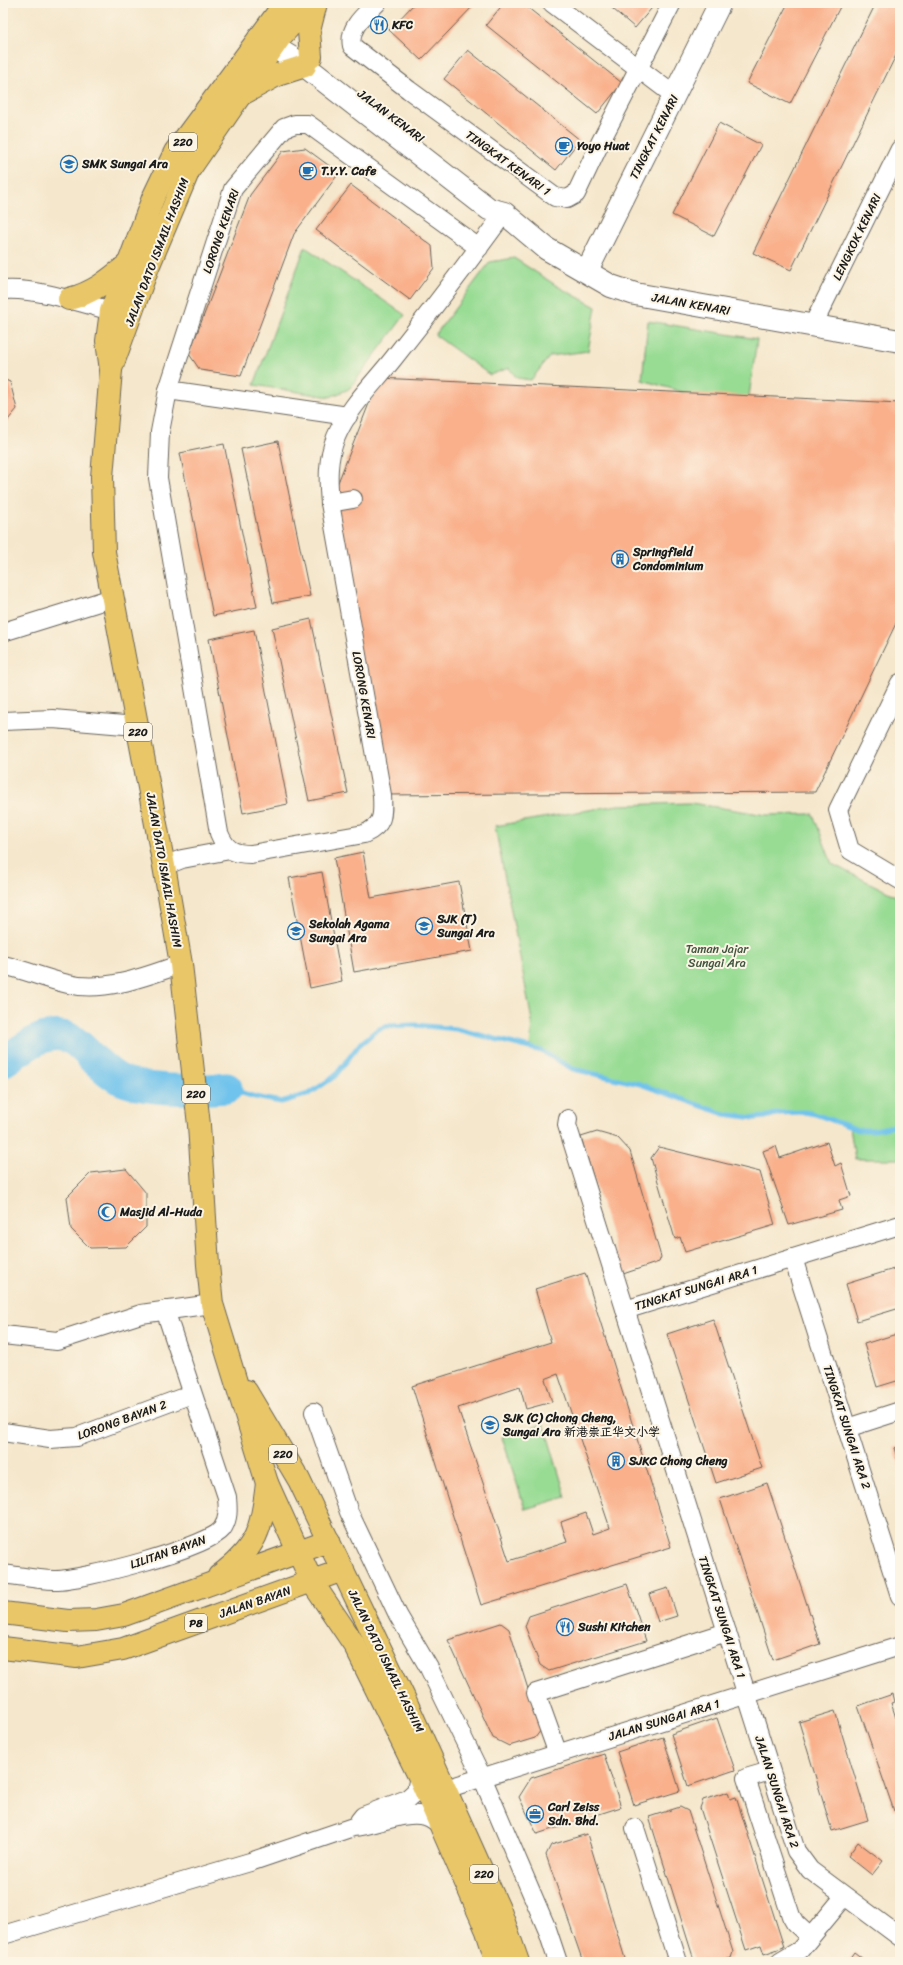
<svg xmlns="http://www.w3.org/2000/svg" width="903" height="1965" font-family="Sriracha,'LXGW WenKai TC',sans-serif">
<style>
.green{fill:#98dc94;stroke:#5a7c58}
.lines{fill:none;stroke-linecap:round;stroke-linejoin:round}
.stream{stroke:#70c3ec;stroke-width:5}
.river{stroke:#70c3ec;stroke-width:31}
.building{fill:#f9b08b;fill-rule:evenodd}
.minor-casing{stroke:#68635a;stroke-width:20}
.tertiary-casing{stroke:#68635a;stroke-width:24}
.primary-casing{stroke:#68635a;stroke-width:24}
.minor{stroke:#fff;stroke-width:18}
.tertiary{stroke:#fff;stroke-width:22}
.primary{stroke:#e9c769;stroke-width:22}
.labels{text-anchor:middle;stroke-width:4;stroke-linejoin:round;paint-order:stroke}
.shield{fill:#fcf5e5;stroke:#5f5d58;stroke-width:1}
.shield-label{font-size:11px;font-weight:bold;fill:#1c1c1c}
.poi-label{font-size:12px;font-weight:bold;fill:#1c1c1c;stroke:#fcf5e5;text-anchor:start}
.street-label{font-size:12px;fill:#1c1c1c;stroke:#fcf5e5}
.park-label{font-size:12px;fill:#415640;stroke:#fcf5e5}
</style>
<rect width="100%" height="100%" fill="#fcf5e5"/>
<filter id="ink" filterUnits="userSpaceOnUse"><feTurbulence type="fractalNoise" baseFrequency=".025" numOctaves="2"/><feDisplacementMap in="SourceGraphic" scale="8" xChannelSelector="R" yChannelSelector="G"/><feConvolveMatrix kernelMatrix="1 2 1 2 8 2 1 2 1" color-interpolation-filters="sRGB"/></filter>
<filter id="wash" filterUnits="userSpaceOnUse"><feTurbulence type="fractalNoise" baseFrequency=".012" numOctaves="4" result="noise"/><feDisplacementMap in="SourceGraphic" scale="16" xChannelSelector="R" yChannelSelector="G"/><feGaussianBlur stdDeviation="0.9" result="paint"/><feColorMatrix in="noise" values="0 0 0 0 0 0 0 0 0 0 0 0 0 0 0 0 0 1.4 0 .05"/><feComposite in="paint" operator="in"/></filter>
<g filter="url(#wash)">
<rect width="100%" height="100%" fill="#f5e7cc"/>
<g class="green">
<path d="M305 247 405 315 349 389 330 397 254 385Z"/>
<path d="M514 258 557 286 596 307 588 351 550 356 531 380 517 378 509 368 490 375 435 335 490 262Z"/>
<path d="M648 321 757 339 747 411 642 380Z"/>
<path d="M691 803 766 815 813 814 832 864 900 898V1159H855L850 1128 815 1114 794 1111 755 1118 724 1114 640 1084 573 1069 542 1051 530 1047 532 1021 495 826 618 805Z"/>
<path d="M544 1424 566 1497 525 1509 502 1437Z"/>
</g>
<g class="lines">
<path class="stream" d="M227 1088 255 1097 281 1102 309 1094 335 1076 359 1045 377 1030 386 1026 415 1025 456 1029 542 1051 573 1069 640 1084 724 1114 755 1118 765 1117 779 1113 804 1112 815 1114 859 1130H874L900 1125"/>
<path class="river" d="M3 1062C22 1050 44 1028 69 1038 77 1042 86 1051 92 1058 101 1065 110 1075 121 1080 150 1092 196 1090 227 1088"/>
</g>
<g id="blocks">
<g class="building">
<path d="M415 3H476L421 60 389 30Z"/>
<path d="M504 3H522L622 83 597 114 486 25Z"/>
<path d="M606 3H656L635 28Z"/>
<path d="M788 3H842L790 104 747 83Z"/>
<path d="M876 3H900V47L791 270 753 253Z"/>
<path d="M468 50 580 140 556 170 444 79Z"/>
<path d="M719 123 761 145 714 236 672 215Z"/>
<path d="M305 148 339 173 294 234 241 376 200 370 189 354 250 195 283 151Z"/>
<path d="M351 185 432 246 434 268 410 300 316 230Z"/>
<path d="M379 378 900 403V615L815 792 382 795 330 503Z"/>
<path d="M3 379 10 382 17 409 3 426Z"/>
<path d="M278 441 310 596 273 603 241 449Z"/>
<path d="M224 444 257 607 213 616 180 453Z"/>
<path d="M311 619 348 793 309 801 272 628Z"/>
<path d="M254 630 288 804 243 813 209 639Z"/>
<path d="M363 852 371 898 459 882 472 951 354 972 334 858Z"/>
<path d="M322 872 342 981 310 988 289 878Z"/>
<path d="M597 1132 618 1138 630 1151 661 1257 659 1262 623 1274 581 1137Z"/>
<path d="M827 1142 835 1166 841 1163 851 1196 839 1200 842 1210 789 1225 763 1151 776 1146 780 1158Z"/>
<path d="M659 1147 760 1172 775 1225 685 1252 680 1237 675 1239 651 1158Z"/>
<path d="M126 1169 146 1193V1227L126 1247 90 1248 71 1229 67 1197 91 1173Z"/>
<path d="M900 1267V1308L857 1321 846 1284Z"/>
<path d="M585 1273 671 1547 481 1605 412 1386 551 1342 535 1289ZM558 1374 610 1528 593 1534 586 1513 561 1522 567 1542 509 1561 458 1408 520 1387 526 1409 552 1402 545 1379Z"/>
<path d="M713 1319 762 1468 716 1483 667 1334Z"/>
<path d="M900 1333V1380L877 1387 864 1344Z"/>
<path d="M900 1446V1467L894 1448Z"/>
<path d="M767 1483 820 1644 773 1660 720 1499Z"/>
<path d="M627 1584 646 1641 549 1671 540 1665 525 1626 529 1616Z"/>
<path d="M668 1588 677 1616 658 1622 649 1594Z"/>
<path d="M501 1623 509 1629 541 1730 535 1738 509 1746 493 1738 448 1640Z"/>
<path d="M893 1694 895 1702 891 1703 896 1718 900 1717V1809L894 1811 858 1706Z"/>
<path d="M835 1711 868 1820 832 1831 799 1722Z"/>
<path d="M717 1718 735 1770 688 1786 671 1734Z"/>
<path d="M663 1737 680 1791 634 1805 617 1752Z"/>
<path d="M604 1754 621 1807 537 1834 519 1797 531 1778Z"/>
<path d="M728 1792 730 1799 736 1797 784 1947 764 1954 761 1945 746 1950 700 1808 703 1800Z"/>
<path d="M680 1807 688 1811 733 1952 731 1958 719 1962H698L694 1960 649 1817Z"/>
<path d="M587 1834 626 1962H583L546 1855 551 1845Z"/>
<path d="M858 1842 883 1861 872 1875 848 1856Z"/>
<path d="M854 1952 867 1962H847Z"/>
</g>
</g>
</g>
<g filter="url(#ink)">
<use href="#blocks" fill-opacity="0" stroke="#68635a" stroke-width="1"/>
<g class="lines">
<g class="minor-casing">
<g id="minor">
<path d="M377 3C365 15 348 27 352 46L409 90 555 197 567 199 576 194 601 141 672 3"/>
<path d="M552 3 675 96"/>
<path d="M479 248 308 124H295L284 128 233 189 168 390 160 432 158 478 219 833C226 850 233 854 251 854L364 834C384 825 383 815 382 795L330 503C328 481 327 459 336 437 348 408 374 383 393 359 431 311 468 263 504 213"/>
<path d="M3 290C33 287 82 303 111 311"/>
<path d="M813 325 900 149"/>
<path d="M168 390 348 416"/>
<path d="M330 503 353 499"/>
<path d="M3 632 112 598"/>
<path d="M900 683 838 810 850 850 900 880"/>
<path d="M3 721 53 719 136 726"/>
<path d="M164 866 182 859 230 850"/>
<path d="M3 965C25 970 46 979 68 984 104 993 147 976 181 964"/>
<path d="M568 1119 567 1125 796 1851 810 1870 900 1937"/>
<path d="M793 1258 900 1596"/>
<path d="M625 1310 900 1225"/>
<path d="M3 1335 57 1341 141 1314 212 1304"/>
<path d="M314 1412 349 1512 398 1615 429 1668 482 1777 547 1929 558 1962"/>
<path d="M847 1428 900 1411"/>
<path d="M3 1432 50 1439 77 1437 192 1394"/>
<path d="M3 1574C20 1576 37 1580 54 1580 80 1581 207 1548 222 1529 229 1519 228 1509 227 1497L165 1310"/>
<path d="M558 1754 536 1693 727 1632"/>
<path d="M770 1771 746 1778 791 1916 795 1923 810 1937"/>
<path d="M433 1793 900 1646"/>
<path d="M359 1821 363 1816 407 1799 416 1791 419 1776"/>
<path d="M635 1828 678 1962"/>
<path d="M3 1935 250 1862 353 1827C374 1826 405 1810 425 1816 430 1817 436 1822 441 1825"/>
<path d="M780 1962 800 1950 844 1897"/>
</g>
</g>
<g class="tertiary-casing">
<g id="tertiary">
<path d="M259 38 305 66 489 209 504 213 547 249 611 286 635 294 900 341"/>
<path d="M587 271 720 3"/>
</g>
</g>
<g class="primary-casing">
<g id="primary">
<path d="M285 3 175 152 153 198 111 311 107 341 111 370 102 477 104 552 164 866 181 964 199 1125 208 1265 212 1304 267 1483 312 1582 354 1644 419 1776 487 1931 497 1962"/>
<path d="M311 57 309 31 316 3"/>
<path d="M244 93 277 75 305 66"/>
<path d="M69 299C93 293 109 280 128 264"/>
<path d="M111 369 148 267 189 170 281 36 311 3"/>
<path d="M246 1391 299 1480 406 1702 500 1911 518 1962"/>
<path d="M219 1576C257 1548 262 1529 267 1483"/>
<path d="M3 1613 68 1621 96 1620 124 1615 329 1541"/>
<path d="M3 1648 77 1657 123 1649 343 1570"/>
</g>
</g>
<use href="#minor" class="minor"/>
<use href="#tertiary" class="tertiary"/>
<use href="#primary" class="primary"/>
</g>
</g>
<defs>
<g id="restaurant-ring" transform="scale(0.9)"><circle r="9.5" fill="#fcf5e5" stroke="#1f6fb2" stroke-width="1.5"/><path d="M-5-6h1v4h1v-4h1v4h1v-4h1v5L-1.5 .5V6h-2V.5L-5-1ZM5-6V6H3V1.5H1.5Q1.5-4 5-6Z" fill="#1f6fb2"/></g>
<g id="cafe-ring" transform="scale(0.9)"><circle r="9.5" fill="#fcf5e5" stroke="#1f6fb2" stroke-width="1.5"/><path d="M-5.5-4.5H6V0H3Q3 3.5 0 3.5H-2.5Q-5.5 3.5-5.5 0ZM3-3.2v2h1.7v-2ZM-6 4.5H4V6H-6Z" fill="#1f6fb2"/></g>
<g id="school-ring" transform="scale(0.9)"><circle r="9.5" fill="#fcf5e5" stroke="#1f6fb2" stroke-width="1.5"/><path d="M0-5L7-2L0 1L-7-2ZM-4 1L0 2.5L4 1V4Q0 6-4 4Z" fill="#1f6fb2"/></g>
<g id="building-ring" transform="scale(0.9)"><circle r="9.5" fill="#fcf5e5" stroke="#1f6fb2" stroke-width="1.5"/><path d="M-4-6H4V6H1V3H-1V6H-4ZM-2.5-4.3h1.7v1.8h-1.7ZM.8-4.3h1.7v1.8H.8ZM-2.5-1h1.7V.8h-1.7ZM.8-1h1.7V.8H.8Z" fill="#1f6fb2"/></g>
<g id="mosque-ring" transform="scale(0.9)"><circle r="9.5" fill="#fcf5e5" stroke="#1f6fb2" stroke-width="1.5"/><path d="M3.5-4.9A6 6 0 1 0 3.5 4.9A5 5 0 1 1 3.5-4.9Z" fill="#1f6fb2"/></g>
<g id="office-ring" transform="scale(0.9)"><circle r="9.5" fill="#fcf5e5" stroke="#1f6fb2" stroke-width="1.5"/><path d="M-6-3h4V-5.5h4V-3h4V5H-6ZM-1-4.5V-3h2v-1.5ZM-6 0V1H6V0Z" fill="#1f6fb2"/></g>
</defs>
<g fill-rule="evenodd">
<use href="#restaurant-ring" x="379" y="25"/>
<use href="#cafe-ring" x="564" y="146"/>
<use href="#school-ring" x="69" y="164"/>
<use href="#cafe-ring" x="308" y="171"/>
<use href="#building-ring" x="620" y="559"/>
<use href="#school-ring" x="424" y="926"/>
<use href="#school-ring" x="296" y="931"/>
<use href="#mosque-ring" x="107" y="1212"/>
<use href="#school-ring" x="490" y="1425"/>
<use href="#building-ring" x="616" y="1461"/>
<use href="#restaurant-ring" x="565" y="1627"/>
<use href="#office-ring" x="535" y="1814"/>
</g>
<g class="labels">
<g class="shield">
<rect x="169" y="133" width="28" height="18" rx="3"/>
<rect x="124" y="723" width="28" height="18" rx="3"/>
<rect x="182" y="1085" width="28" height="18" rx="3"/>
<rect x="269" y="1445" width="28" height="18" rx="3"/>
<rect x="185" y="1614" width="22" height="18" rx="3"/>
<rect x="470" y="1865" width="28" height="18" rx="3"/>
</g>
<g class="shield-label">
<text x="183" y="146">220</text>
<text x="138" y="736">220</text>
<text x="196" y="1098">220</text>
<text x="283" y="1458">220</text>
<text x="196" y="1627">P8</text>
<text x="484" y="1878">220</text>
</g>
<g class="poi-label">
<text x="392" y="29">KFC</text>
<text x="577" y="150">Yoyo Huat</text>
<text x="82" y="168">SMK Sungai Ara</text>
<text x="321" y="175">T.Y.Y. Cafe</text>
<text x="633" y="556">Springfield<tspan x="633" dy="14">Condominium</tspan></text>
<text x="437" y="923">SJK (T)<tspan x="437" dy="14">Sungai Ara</tspan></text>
<text x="309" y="928">Sekolah Agama<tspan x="309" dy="14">Sungai Ara</tspan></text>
<text x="120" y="1216">Masjid Al-Huda</text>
<text x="503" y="1422">SJK (C) Chong Cheng,<tspan x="503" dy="14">Sungai Ara 新港崇正华文小学</tspan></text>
<text x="629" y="1465">SJKC Chong Cheng</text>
<text x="578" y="1631">Sushi Kitchen</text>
<text x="548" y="1811">Carl Zeiss<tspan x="548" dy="14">Sdn. Bhd.</tspan></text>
</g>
<g class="street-label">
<text transform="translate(391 116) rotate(37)" y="4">JALAN KENARI</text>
<text transform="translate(654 137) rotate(-63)" y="4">TINGKAT KENARI</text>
<text transform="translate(508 163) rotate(36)" y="4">TINGKAT KENARI 1</text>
<text transform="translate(221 231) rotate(-71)" y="4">LORONG KENARI</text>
<text transform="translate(857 237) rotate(-64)" y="4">LENGKOK KENARI</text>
<text transform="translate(157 252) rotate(-69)" y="4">JALAN DATO ISMAIL HASHIM</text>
<text transform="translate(691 304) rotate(10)" y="4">JALAN KENARI</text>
<text transform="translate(364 695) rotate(80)" y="4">LORONG KENARI</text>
<text transform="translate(164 870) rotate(80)" y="4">JALAN DATO ISMAIL HASHIM</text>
<text transform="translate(696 1288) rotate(-17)" y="4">TINGKAT SUNGAI ARA 1</text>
<text transform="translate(122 1420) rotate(-20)" y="4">LORONG BAYAN 2</text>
<text transform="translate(847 1427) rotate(72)" y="4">TINGKAT SUNGAI ARA 2</text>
<text transform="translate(168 1552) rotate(-19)" y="4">LILITAN BAYAN</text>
<text transform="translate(255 1602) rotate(-19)" y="4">JALAN BAYAN</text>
<text transform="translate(722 1617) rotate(72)" y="4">TINGKAT SUNGAI ARA 1</text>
<text transform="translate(386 1661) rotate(64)" y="4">JALAN DATO ISMAIL HASHIM</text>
<text transform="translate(664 1720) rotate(-17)" y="4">JALAN SUNGAI ARA 1</text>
<text transform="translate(777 1792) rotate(72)" y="4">JALAN SUNGAI ARA 2</text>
</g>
<g class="park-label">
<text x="717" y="953">Taman Jajar<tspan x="717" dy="14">Sungai Ara</tspan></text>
</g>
</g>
<rect width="903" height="1965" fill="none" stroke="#fcf5e5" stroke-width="16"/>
</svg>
